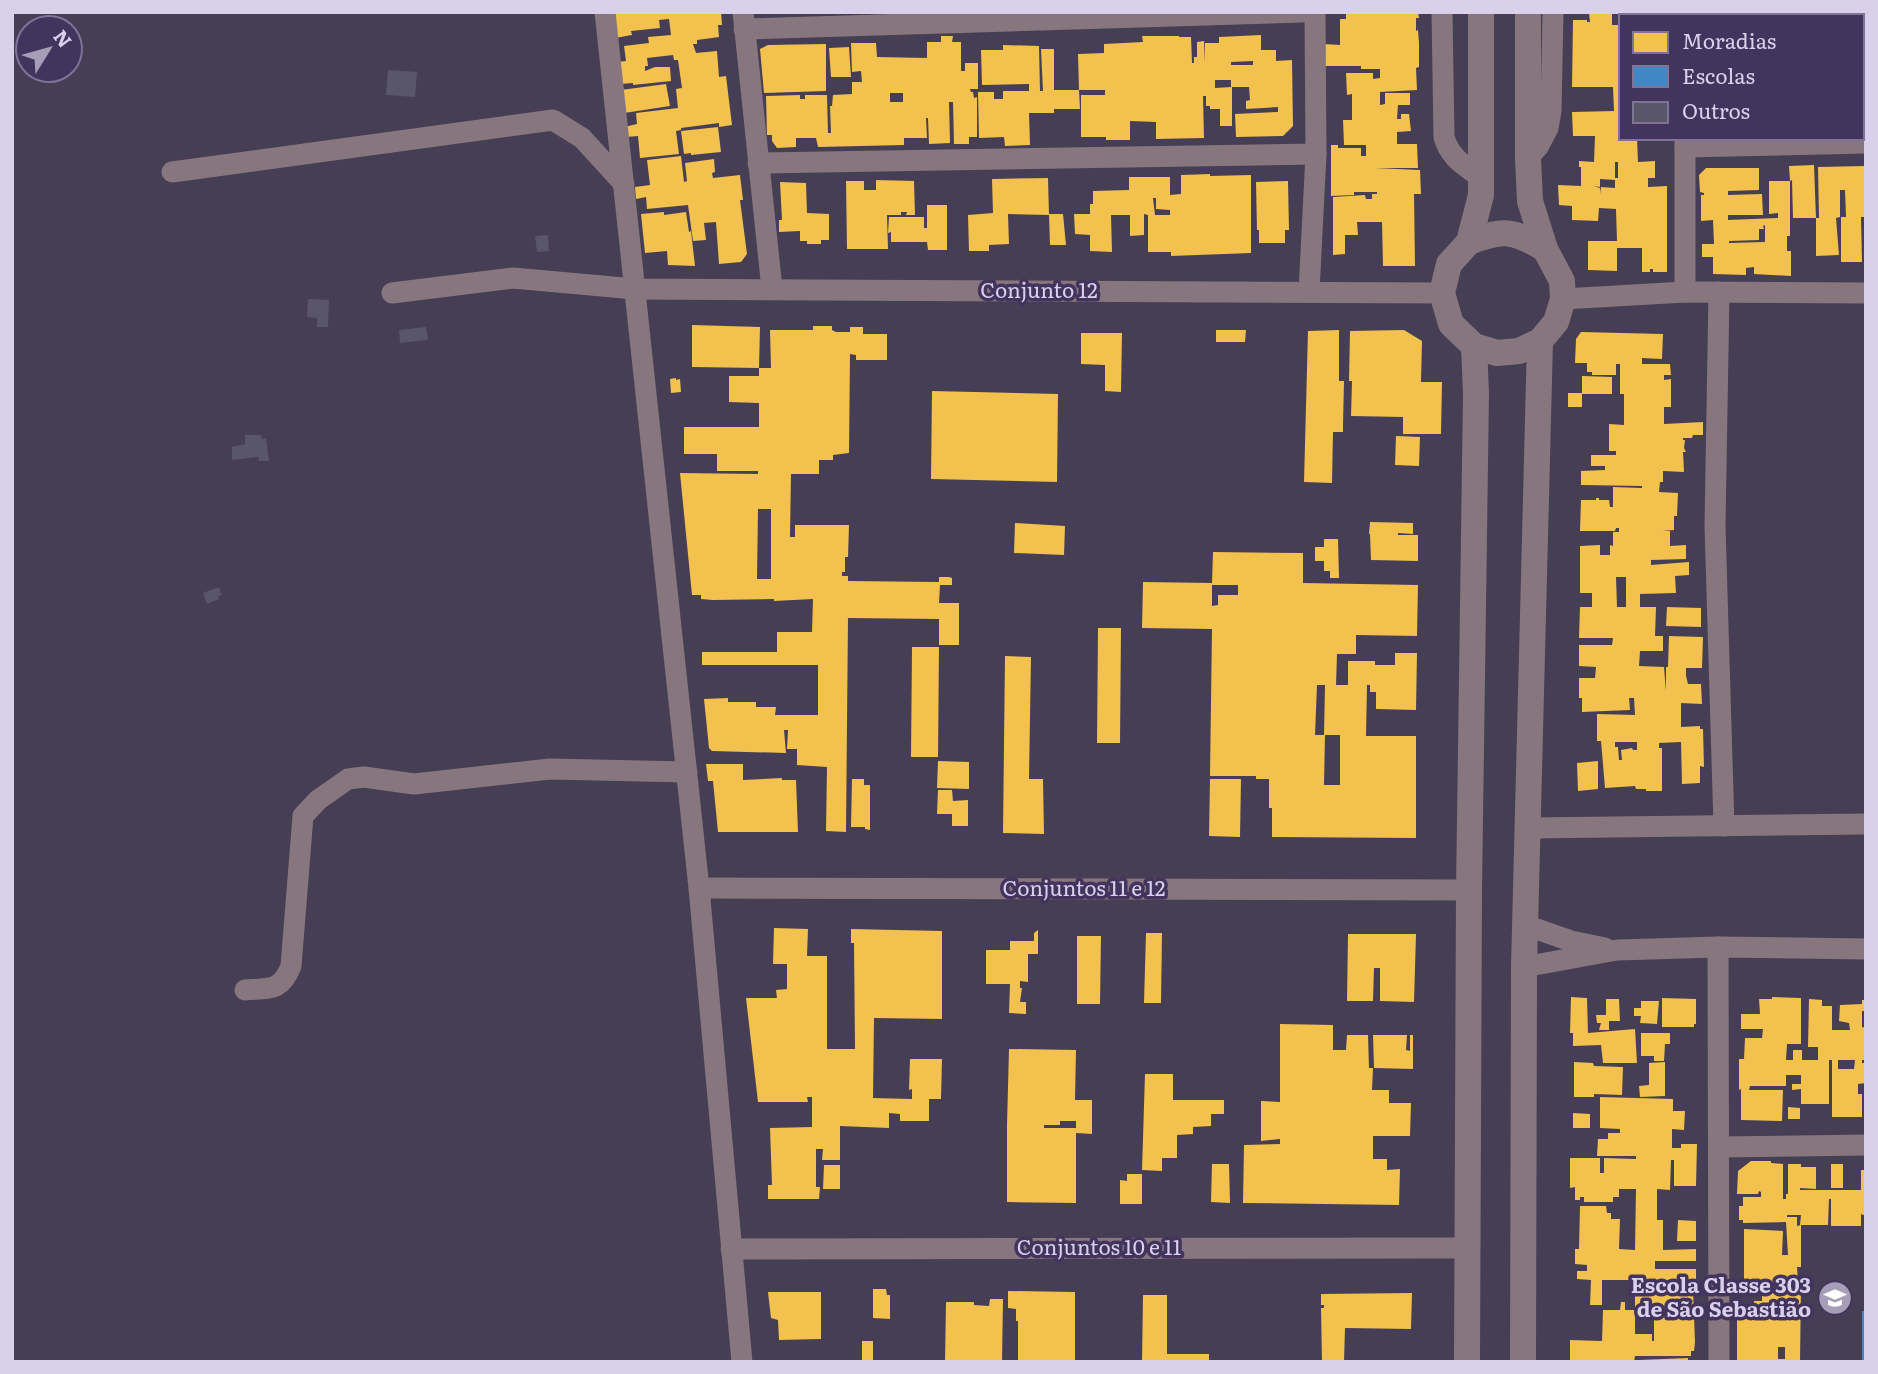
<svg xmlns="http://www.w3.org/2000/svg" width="1878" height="1374" font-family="Literata,serif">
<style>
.homes{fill:#f2c14e;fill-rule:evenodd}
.schools{fill:#3f88c5}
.building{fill:#5a5669}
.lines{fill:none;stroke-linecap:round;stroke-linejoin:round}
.minor{stroke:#87767e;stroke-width:21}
.tertiary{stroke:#87767e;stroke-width:26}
.labels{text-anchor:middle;stroke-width:7;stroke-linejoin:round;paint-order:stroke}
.street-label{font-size:21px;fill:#d9d1eb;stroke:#43345e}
.poi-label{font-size:21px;font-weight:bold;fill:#d9d1eb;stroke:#43345e;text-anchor:end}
</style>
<rect width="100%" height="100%" fill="#463e54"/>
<g class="homes">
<path d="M612 12H721L722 25H718L719 37 697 40V44H693L696 53 717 51 719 77 726 76 732 125 719 127V123L681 128V130L676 131 679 154 640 158 638 136 626 137 624 127 637 124 636 113 678 108 676 89 682 88 678 60H674L673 55 647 58 648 66H645V71L655 67H670L671 81 633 85V83L620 84 617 62 626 61 624 46 649 43 648 37 671 35 669 19 659 20 660 28 631 31 632 35 615 38Z"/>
<path d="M1346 12H1418L1419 18H1416V31L1418 30 1419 43V67L1416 68 1417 90 1380 92V105L1385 104V93H1410V105H1398L1397 119H1401V114H1409L1411 131 1397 132V144H1417L1418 168H1375L1420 170 1421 194H1414L1415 266H1383L1382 222H1357L1358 235H1345V254L1333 255V197L1365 195 1366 199H1372V194H1377V192H1354V195L1331 196V145H1338V148H1361V156H1366V145H1344L1343 120H1352V94L1347 95 1346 73H1373V79L1380 78V69H1361V66H1325L1324 44 1340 45V19H1346Z"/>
<path d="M1612 12V25H1621V138H1637L1638 162 1655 161V178H1648V187L1667 186V272H1653V269H1650V272H1642V248H1617V271L1588 270V241H1617L1616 209 1599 208 1598 221 1572 220V206L1559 205 1558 185 1581 186V167H1579V161L1594 162 1595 136H1573L1572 112 1614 111 1613 87H1572L1573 20H1587V22H1590L1589 13ZM1615 162H1618V178H1615V188L1601 187 1600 194V188L1594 186 1600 187V179L1615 180Z"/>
<rect x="1620" y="12" width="44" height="4"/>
<rect x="1708" y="12" width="77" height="4"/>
<path d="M1261 35V50H1276V61L1292 60 1293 126 1283 136 1236 137 1235 114 1278 112V107L1246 109V101L1250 100 1249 87H1232V126H1220V109H1210V106H1206V96H1203L1204 138 1156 139V122L1130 121V140H1106V137H1081V95H1105V90H1079L1078 54 1104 53V44L1143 42 1142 36H1179V37H1191L1192 63H1194V57H1197V42L1204 41 1205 63V43H1219V37ZM1253 61V65H1231V62ZM1215 80H1231V87L1215 88Z"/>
<path d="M941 36H953L952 42H961V71H965V63H978V89H970L971 92H973L974 98 977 97V137H969V144H954L953 102H949L950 143 929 144 928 118H926L927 138H904V145L818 147 816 138H796V147L777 148 772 141V135H767L766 96 800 95V99H805V95H827L828 133H831L830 106H832L833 95 852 94V82H862L861 71 852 72 851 43H876L877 57 927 58V42H941ZM890 93H903V102H890Z"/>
<path d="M826 44V91L764 93 760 49 768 45Z"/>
<path d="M1003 45 1039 46 1040 91H1043L1041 49H1054V90H1079L1080 109H1054V113H1029L1030 145 1005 146 1004 137 979 138 978 92H994V99H1003V91H1029V84L982 85 981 50H1003Z"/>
<path d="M849 47 851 77H831L829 48Z"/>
<rect x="1862" y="54" width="4" height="23"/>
<rect x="1862" y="79" width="4" height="51"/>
<path d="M666 84 670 106 624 113 621 90Z"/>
<path d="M718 127 721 152 691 155V153L684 154 681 131Z"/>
<path d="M681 156 684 182 687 181 685 163 714 159 715 172 712 173 713 178 740 175 743 200H740L747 254 741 262 719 264 716 222 704 223 706 240 693 241 688 205 647 209 646 197 636 199 635 187 650 185 647 160Z"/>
<path d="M1814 165 1816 218H1793L1792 180 1790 181 1789 166Z"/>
<path d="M1865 166 1866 217H1861L1862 262H1841V217H1846L1845 190H1840V217L1836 218 1839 255 1816 256V218H1819L1818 167Z"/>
<path d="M1706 168H1759V190L1728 191V195L1762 194 1763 215H1728V220L1778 218V213L1769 214V181H1790V236H1787V251H1791V276L1754 274V267L1746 268V275L1713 274V257H1702V244H1714L1713 220 1701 221V195H1704V193L1700 192 1699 175ZM1765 225V242L1729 243V241L1759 240V229H1764L1763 226Z"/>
<path d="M1210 174V176L1251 175V253L1171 256V252H1148V215L1144 214V235L1130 236V215H1111L1112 252 1090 251V235L1075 234 1074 214H1090V204H1093V191L1129 190V177H1170V195L1181 194V175ZM1153 198H1156V209L1170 210V215H1155Z"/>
<path d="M1048 178 1049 215 1008 214 1009 244 989 245V251H969L968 215 993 213 992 179Z"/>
<path d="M876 180 914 181 915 215H906L907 212H901V215H887L888 249H847L846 181H864V190H876Z"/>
<path d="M1288 181 1289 230H1285V243H1259V230H1257L1256 182Z"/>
<path d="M780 182 806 183 807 213 829 214V240H821V244H807V241H800V231L779 232V220H782Z"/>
<path d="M927 205H947V250H928L927 242H891V232L888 233 889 217H924V228H927Z"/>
<path d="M664 212V215L686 212 689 232 691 231 695 266 668 265 667 251 645 253 641 214Z"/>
<path d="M1049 214H1063L1066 245H1050Z"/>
<path d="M692 325 760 327 759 368 692 367Z"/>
<path d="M813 326H832V330L836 332H850V327H863V334H887V360H856V355L850 354 849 453 833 455V460H819V474H791L790 537H795V525H849L848 557H845V572H842V576H848V581L939 582V577H949L952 578V585H940L939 603H959V645H939V619L848 618 846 832 826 831 827 767 797 765V749H787L788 730H784L786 753 712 751 709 748 704 699 728 698V702H756V707H776L775 715H818V665H702V652H777V632H812L813 599 774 601V599L713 600 701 599V595H692L680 473 758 474V471H717V454H684V427H759V403L729 402V376H759V368H771L770 330H813ZM758 509H771V579H757Z"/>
<path d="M1216 330H1246L1245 342H1216Z"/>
<path d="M1339 330V381H1344L1343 425V432H1333L1332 483 1304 482 1308 331Z"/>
<path d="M1404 330 1422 341 1421 382H1442L1441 434H1403V417L1351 416 1352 381H1349L1350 331Z"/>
<path d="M1581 332 1663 334 1662 359 1642 358V364H1670L1671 375H1664V380L1671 379V407H1664V424L1703 422V435H1693L1692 438H1683V440H1685L1684 448 1686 452H1683L1684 472 1663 471V482H1660L1659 492 1678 493 1677 516H1674V530L1662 531H1670V546L1686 545V559L1651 560V565L1689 562V575L1675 576 1676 593 1640 594V607H1656L1655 636H1663V651H1640L1639 666 1664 667 1666 691V667H1668L1669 636 1703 637 1702 668H1686V676L1688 684H1701L1702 704 1681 703V727L1700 726V729H1703L1704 767 1700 766V783L1682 784 1681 742 1659 743V748H1662V791H1646V789H1636L1635 786 1605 788 1601 741H1597V714L1635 715 1634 698H1629L1630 710 1582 712V698H1579V678H1595L1596 667 1579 666V645H1612L1613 638H1579L1580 607H1592V593H1580V546L1600 545V555H1610V545L1613 546V532H1619V528H1616L1615 531H1580L1581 500H1596V498H1599V500H1609L1610 507H1613V487L1642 488V486L1581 485V471L1605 470V466H1591V455H1616V451H1609V424L1624 425V394H1620V364H1616V375H1592V372H1587V363H1575L1576 339ZM1616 577H1626V607H1617ZM1615 742H1637V750H1633L1632 748 1621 750 1622 760H1619L1618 747H1615Z"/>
<path d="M1081 333H1122L1121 392 1105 391V365L1081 364Z"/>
<path d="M1582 376 1612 377V394H1582V407H1568V393H1582Z"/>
<path d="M676 378V380L680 379 681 392 671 393 670 379Z"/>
<path d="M932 391 1058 394 1057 482 931 479Z"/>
<path d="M1396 436 1420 437 1419 466 1395 465Z"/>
<path d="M1370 522 1413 523V534L1398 533V535H1418V561L1371 560 1370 534H1369Z"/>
<path d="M1015 523 1065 526 1064 555 1014 553Z"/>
<path d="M1324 539H1338L1339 578H1330V571H1324V561H1315V547H1324Z"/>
<path d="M1213 552 1303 553V583L1418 585 1417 636 1356 635V654H1337L1336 685H1348V661H1375V665H1395V653H1417L1416 710 1376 709V692H1370V685H1367L1366 736H1416V838L1272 837V808H1269V779H1256V776H1210L1212 629 1142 628 1143 582 1212 583ZM1212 583V585H1238V595H1218V605L1212 606ZM1317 685H1325L1324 735H1315ZM1325 735H1340V785H1324Z"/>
<path d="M1667 607 1701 608V627L1666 626Z"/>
<path d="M1098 628H1121L1120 743H1097Z"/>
<path d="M912 647H939L938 757H911Z"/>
<path d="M1005 656 1031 657 1029 779H1043L1044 834 1003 833Z"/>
<path d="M938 761 969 762V789L937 788Z"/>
<path d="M1598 761V789L1578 791 1577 763Z"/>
<path d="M706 764H743V780L782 778V780H796L798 832H718L713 781H708Z"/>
<path d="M852 779H864V785H870V830L865 829V827H851Z"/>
<path d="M1210 779H1241L1240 837 1209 836Z"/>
<path d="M938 790H952L953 801 968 800V826H952V814H937Z"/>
<path d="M774 928 808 929 807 956H827V1049H855L854 943H851V929L942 931V1019L874 1018 873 1098 912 1099V1089L909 1090 910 1059H942L941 1099H929V1121H900V1114L889 1113V1128L840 1126V1160H822L823 1149H816V1187H820L819 1199H768V1185H772L770 1128 812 1127V1097H807L808 1102H758L746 998H777L776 990 787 989V964H773Z"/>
<path d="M1038 930V954H1028V982L1020 981V988H1022L1020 1002H1026V1014L1009 1013 1010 984H986V950H1010V941H1034V933Z"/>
<path d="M1146 933H1162L1161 1003H1144Z"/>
<path d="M1348 934H1416L1414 1002 1380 1001V968H1374L1373 1001H1347Z"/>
<path d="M1077 936H1101L1100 1004H1077Z"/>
<path d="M1571 997 1587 998 1588 1033 1635 1029 1637 1063H1603L1601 1045 1573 1046V1033H1570Z"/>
<path d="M1772 997 1801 998V1044H1787L1786 1060H1793V1050H1802V1060H1818V1047H1808L1809 999 1822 1000V1006H1832V1030H1850L1849 1023 1839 1021 1840 1005 1862 1004V1000H1866V1011H1862V1027L1866 1028V1060H1862V1063H1866V1083L1858 1084V1094H1862V1117H1832V1060H1829V1104H1801V1089L1792 1090V1084H1801V1075H1786V1086H1750L1749 1090H1783L1782 1121 1741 1120V1089L1739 1090V1059H1744L1745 1038H1762L1763 1029H1741V1014H1760L1759 999H1772ZM1838 1060H1855L1854 1069H1838Z"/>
<path d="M1662 998 1696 999V1024H1694V1027H1662Z"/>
<path d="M1606 999H1619L1620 1021H1609V1030H1599L1601 1023H1597L1596 1015H1606Z"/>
<path d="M1641 1001H1659L1657 1024 1640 1023 1641 1016H1634V1008H1641Z"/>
<path d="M1280 1024 1333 1025V1050H1346L1347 1035H1368L1369 1068H1373L1372 1090H1389V1103H1411L1410 1136H1373V1159H1387V1170L1400 1169 1399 1205 1243 1203 1244 1145 1280 1144V1139L1261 1141V1101L1280 1102Z"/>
<path d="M1641 1033H1670V1044H1665L1664 1061H1654V1056H1641Z"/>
<path d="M1373 1035H1407L1406 1050 1410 1051V1035H1413V1069L1374 1068Z"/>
<path d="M1009 1049 1076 1050 1075 1100H1092V1134L1076 1133V1203L1007 1202V1125ZM1060 1121H1076V1128H1044V1125H1060Z"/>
<path d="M1574 1062 1593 1063 1594 1066 1623 1067 1622 1095 1594 1094V1097H1574Z"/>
<path d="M1665 1062V1096L1640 1097 1639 1086 1649 1085V1063Z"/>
<path d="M1145 1074H1173V1100H1224V1114H1211V1126L1193 1127V1134L1177 1135V1158H1162V1171L1142 1170Z"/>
<path d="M1600 1097 1673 1099V1111H1685L1684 1130 1672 1129V1148H1681V1144H1697L1696 1186H1674V1160H1671L1670 1190 1657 1189V1220H1663V1250L1696 1249V1261H1655V1269H1696V1281H1666V1289L1693 1290 1695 1342 1694 1351H1691V1356H1635L1634 1362H1570V1340L1602 1341 1603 1310H1620L1621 1302H1625V1310H1635V1334H1652V1341H1654V1316H1684V1311L1635 1310V1283H1645L1646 1280H1602V1305H1590L1591 1280 1577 1279V1271H1587V1265L1575 1264V1249H1579L1580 1206H1606L1607 1213H1611V1219H1620L1619 1249 1635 1250 1636 1189H1619V1197H1613V1202H1584V1197H1580V1200H1575V1187L1570 1188V1158H1600V1173H1604V1158L1636 1159V1156H1597L1598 1139H1608V1133H1620V1129L1600 1128Z"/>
<path d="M1788 1107 1800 1108V1119H1788Z"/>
<path d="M1573 1113 1590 1114V1128H1573Z"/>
<path d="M1751 1161H1771V1163L1783 1164V1199H1786V1194H1788V1164H1801V1167H1816V1189L1800 1188V1190H1861V1170H1866V1216L1861 1214V1226H1831V1199H1829L1828 1225H1800L1801 1215H1787V1217H1797V1226L1801 1225V1267H1797L1798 1282 1744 1284V1229L1783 1231 1782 1255H1788L1786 1222 1743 1223V1220H1739V1206H1743V1197H1761V1192L1759 1191 1758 1194H1737L1738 1171Z"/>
<path d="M1212 1164H1229L1230 1203 1211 1202Z"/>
<rect x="1831" y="1164" width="12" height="24"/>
<path d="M824 1165H840V1189H823Z"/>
<path d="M1127 1174H1142V1204H1120V1180L1127 1181Z"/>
<path d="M1678 1220 1696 1221V1241H1677Z"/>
<path d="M1762 1285H1772L1773 1287 1801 1285 1800 1362H1737V1315L1793 1316V1314H1753L1754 1301H1762ZM1778 1347H1785V1359H1778Z"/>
<path d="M873 1289H886L887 1295H890V1319L873 1318Z"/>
<path d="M1008 1291 1075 1292V1362H1018V1321H1016V1309L1008 1308Z"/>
<path d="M768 1292H821V1339L779 1340 778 1320 771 1318Z"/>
<path d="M1412 1293 1411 1329 1345 1328 1344 1362H1322L1321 1308H1324V1305H1321V1294Z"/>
<path d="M1143 1295H1167V1354H1209V1362H1142Z"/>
<path d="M990 1299H1003L1002 1362H945L946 1302H974V1305L989 1306Z"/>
<path d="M862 1341H873V1362L862 1361Z"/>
<path d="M1688 1358V1362H1639V1360Z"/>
</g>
<rect class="schools" x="1862" y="1311" width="4" height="51"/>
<g class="building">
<path d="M388 70 417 72 415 97 386 95Z"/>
<path d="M548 235 549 251 537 252 535 236Z"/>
<path d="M308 299 329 300 328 327H317V318L307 317Z"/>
<path d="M426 327 428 340 400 343 399 330Z"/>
<path d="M245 435H261L262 439 266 438 269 461H259V457L232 460V447L245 444Z"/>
<path d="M219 587 222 595 218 596 219 599 207 604 203 593Z"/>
</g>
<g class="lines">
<g class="minor">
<path d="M605 12 699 888 742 1362"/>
<path d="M743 12 772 289"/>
<path d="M1442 12 1444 137C1450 158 1464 165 1481 178"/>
<path d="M1685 12V16"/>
<path d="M1825 13 1836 12"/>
<path d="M744 29 1302 12"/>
<path d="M1685 147 1866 143"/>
<path d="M1528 158 1538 147 1548 128 1551 111 1553 12"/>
<path d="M758 163 1316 154"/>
<path d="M172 172 553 120 582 138 624 184"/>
<path d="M1309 292 1316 154 1315 12"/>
<path d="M1685 292V138"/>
<path d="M1719 292 1715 526 1724 826"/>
<path d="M392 293 513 278 635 289 1442 293"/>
<path d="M1563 299 1685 292 1866 293"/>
<path d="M1528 828 1866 824"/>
<path d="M699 888 1469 890"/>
<path d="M1525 925 1571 941 1605 948"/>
<path d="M1718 947 1719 1362"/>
<path d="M1524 967 1617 950 1718 947 1866 949"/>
<path d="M245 990C269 988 281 992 291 966L303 816 318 800 348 779 364 777 414 784 550 769 687 772"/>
<path d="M1719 1147 1866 1145"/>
<path d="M731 1249 1467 1248"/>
</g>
<g class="tertiary">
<path d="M1481 12V195L1469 242 1449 264 1442 293 1451 324 1474 346 1497 353 1519 351 1540 341 1556 322 1563 299 1562 281 1545 249 1530 201 1528 158V12"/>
<path d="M1469 242C1504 229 1513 230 1545 249"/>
<path d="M1467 1362 1469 890 1476 393 1474 346"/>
<path d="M1523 1362 1524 967 1540 341"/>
</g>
</g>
<defs>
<g id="school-disc" transform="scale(1.75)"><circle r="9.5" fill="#a69eb6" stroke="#43345e"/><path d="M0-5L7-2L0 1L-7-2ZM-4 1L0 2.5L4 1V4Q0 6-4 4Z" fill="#fff"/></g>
</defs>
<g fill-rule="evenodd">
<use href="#school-disc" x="1835" y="1298"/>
</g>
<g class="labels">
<g class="street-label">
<text x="1039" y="298">Conjunto 12</text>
<text x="1084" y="896">Conjuntos 11 e 12</text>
<text x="1099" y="1255">Conjuntos 10 e 11</text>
</g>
<g class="poi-label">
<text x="1811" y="1293">Escola Classe 303<tspan x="1811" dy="24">de São Sebastião</tspan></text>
</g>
</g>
<rect width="1878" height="1374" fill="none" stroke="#d9d1eb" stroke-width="28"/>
<rect x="1619" y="14" width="245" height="126" fill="#43345e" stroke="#7f7396" stroke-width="2"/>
<rect x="1633" y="32" width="35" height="21" fill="#f2c14e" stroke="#7f7396" stroke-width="2"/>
<text x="1682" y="49" font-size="21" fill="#d9d1eb">Moradias</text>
<rect x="1633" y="66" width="35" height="21" fill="#3f88c5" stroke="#7f7396" stroke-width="2"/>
<text x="1682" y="84" font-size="21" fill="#d9d1eb">Escolas</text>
<rect x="1633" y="102" width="35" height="21" fill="#5a5669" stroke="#7f7396" stroke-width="2"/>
<text x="1682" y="119" font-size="21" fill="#d9d1eb">Outros</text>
<g transform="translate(49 49) rotate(53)"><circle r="33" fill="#43345e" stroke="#7f7396" stroke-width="2"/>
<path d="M0-5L12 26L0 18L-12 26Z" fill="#a69eb6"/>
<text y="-10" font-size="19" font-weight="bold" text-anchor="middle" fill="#d9d1eb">N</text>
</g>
</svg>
